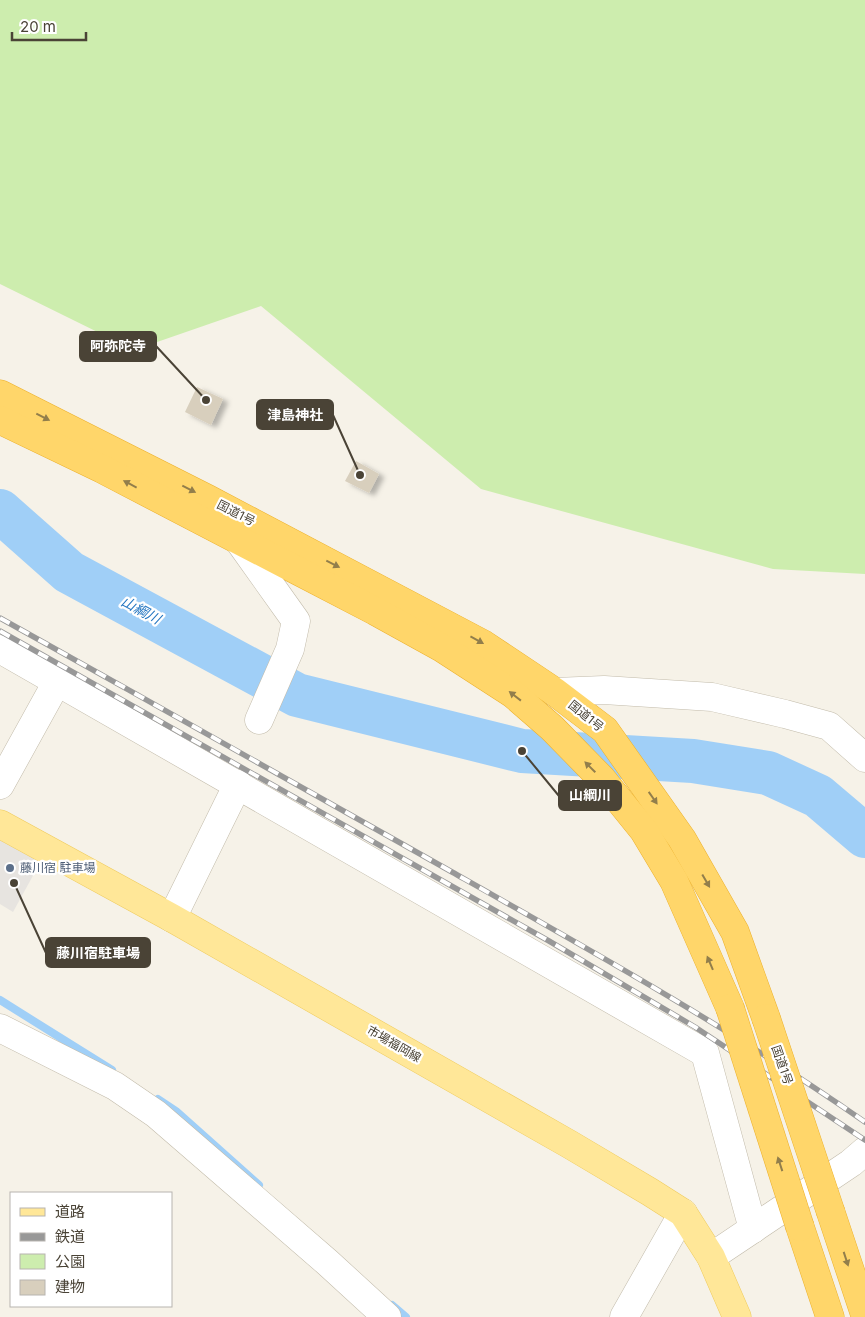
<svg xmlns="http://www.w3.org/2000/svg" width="865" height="1317" font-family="Inter,'Noto Sans JP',sans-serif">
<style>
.green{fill:#cdedae}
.parking{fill:#e7e4e0}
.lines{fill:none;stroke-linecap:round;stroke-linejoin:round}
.stream{stroke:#a0cff7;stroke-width:8}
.river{stroke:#a0cff7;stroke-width:44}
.building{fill:#d8cfbd;filter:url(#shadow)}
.minor-casing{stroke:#c2bbaa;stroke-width:29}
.major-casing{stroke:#efcb5d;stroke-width:29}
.highway-casing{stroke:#ecb02c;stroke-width:29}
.minor{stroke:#fff;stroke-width:28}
.major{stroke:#ffe798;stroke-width:28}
.highway{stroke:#ffd66a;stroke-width:28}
.rail-casing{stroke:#989898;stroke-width:5.5}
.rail{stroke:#fff;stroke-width:4;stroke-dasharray:11;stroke-linecap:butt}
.highway-bridge-casing{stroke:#ecb02c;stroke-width:29;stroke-linecap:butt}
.highway-bridge{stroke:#ffd66a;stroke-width:28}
.oneway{fill:#927e4b}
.service-dot{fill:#5c6f8a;stroke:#fff;stroke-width:2}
.labels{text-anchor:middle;stroke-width:4.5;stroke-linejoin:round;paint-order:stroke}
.street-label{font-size:12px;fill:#4a4336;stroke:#fff}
.service-label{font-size:12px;fill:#4e5e75;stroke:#fff;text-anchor:start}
.water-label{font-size:14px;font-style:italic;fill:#2476c1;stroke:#fff}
.leader{fill:none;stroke:#4a4336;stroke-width:2}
.callout-dot{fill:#4a4336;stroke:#fff;stroke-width:2}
.callout{fill:#4a4336;stroke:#4a4336;stroke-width:2}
.callout-label{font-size:14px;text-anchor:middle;font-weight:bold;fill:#fff}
</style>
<defs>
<filter id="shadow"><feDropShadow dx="5.5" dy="3" stdDeviation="2.5" flood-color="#0004"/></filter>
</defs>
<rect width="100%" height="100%" fill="#f6f2e8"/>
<path class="green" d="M0 0H865V574L773 569 481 489 261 306 134 350 0 284Z"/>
<path class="parking" d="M0 838 41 861 13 912 0 904Z"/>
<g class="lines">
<g class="stream">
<path d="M0 1000 112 1070"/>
<path d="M158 1099 176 1111 259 1185"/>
<path d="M392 1305 406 1317"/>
</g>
<path class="river" d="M0 511 69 572 297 695 522 751 693 761 768 773 818 796 865 836"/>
</g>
<g class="building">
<path d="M197 387 223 399 211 425 185 412Z"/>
<path d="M356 461 379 474 369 493 345 481Z"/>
</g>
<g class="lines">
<g class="minor-casing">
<g id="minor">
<path d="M239 541 296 621 290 649 259 720"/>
<path d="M0 649 705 1053 753 1229"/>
<path d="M555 692 604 690 712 697 785 714 829 726 865 758"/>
<path d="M0 785 58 680"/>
<path d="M172 918 238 784"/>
<path d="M0 1028 115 1086 156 1114 327 1262 387 1317"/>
<path d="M711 1257 851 1163 865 1151"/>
<path d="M624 1317 683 1213"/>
</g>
</g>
<g class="major-casing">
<path id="major" d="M0 824 172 918 569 1144 650 1192 683 1213 711 1257 737 1317"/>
</g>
<g class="highway-casing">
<g id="highway">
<path d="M0 394 208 499 483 644 555 692 605 730 682 839 735 932 766 1018"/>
<path d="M0 420 102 469 375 611 442 648 513 694 552 728 602 779 644 831 674 881 730 1008"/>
<path d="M831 1213 865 1315"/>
<path d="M800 1227 830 1317"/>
</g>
</g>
<use href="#minor" class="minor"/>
<use href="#major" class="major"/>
<use href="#highway" class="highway"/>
<g class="rail-casing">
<g id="rail">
<path d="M0 618C151 702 301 787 452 872 592 951 733 1030 865 1122"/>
<path d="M0 631 549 941 695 1027 865 1140"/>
</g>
</g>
<use href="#rail" class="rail"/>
<g class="highway-bridge-casing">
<g id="highway-bridge">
<path d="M730 1008 800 1227"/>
<path d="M766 1018 831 1213"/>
</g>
</g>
<use href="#highway-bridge" class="highway-bridge"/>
</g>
<defs><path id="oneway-solid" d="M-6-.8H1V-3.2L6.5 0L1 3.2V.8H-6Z" transform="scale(1.25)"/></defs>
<g class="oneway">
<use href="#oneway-solid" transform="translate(43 417) rotate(27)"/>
<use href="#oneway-solid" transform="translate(130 484) rotate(-152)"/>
<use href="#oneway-solid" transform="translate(189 489) rotate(27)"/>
<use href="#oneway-solid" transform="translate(333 564) rotate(27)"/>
<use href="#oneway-solid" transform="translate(477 640) rotate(29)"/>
<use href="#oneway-solid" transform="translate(515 696) rotate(-142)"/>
<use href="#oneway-solid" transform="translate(590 767) rotate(-135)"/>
<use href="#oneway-solid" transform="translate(653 798) rotate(55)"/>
<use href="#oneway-solid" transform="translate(706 881) rotate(60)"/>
<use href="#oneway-solid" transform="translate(710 963) rotate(-113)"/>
<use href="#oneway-solid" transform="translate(780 1164) rotate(-108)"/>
<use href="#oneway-solid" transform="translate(846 1259) rotate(72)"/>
</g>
<circle class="service-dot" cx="10" cy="868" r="5"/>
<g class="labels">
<g class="street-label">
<text transform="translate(236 513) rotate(27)" y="4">国道1号</text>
<text transform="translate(586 716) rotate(39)" y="4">国道1号</text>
<text transform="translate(394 1044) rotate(30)" y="4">市場福岡線</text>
<text transform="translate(782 1065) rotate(71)" y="4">国道1号</text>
</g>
<g class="service-label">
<text x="20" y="872">藤川宿 駐車場</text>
</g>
<g class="water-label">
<text transform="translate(141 610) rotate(28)" y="5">山綱川</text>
</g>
</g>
<path class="leader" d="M206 400L156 346M360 475L333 415M522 751L559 796M14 883L46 953"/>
<g class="callout-dot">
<circle cx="206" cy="400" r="5"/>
<circle cx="360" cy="475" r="5"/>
<circle cx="522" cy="751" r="5"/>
<circle cx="14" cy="883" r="5"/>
</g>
<g class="callout">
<rect x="80" y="332" width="76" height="29" rx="5"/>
<rect x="257" y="400" width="76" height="29" rx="5"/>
<rect x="559" y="781" width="62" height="29" rx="5"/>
<rect x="46" y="938" width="104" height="29" rx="5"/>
</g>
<g class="callout-label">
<text x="118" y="351">阿弥陀寺</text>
<text x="295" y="420">津島神社</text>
<text x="590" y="800">山綱川</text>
<text x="98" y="958">藤川宿駐車場</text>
</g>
<rect x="10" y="1192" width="162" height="115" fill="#ffffff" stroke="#b7b4af"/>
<rect x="20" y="1208" width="25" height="8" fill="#ffe798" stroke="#b7b4af"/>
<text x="55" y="1217" font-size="15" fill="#4a4336">道路</text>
<rect x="20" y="1233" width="25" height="8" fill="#989898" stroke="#b7b4af"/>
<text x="55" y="1242" font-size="15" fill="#4a4336">鉄道</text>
<rect x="20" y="1254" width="25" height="15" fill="#cdedae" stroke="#b7b4af"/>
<text x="55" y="1267" font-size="15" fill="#4a4336">公園</text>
<rect x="20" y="1280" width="25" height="15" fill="#d8cfbd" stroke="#b7b4af"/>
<text x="55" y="1292" font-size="15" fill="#4a4336">建物</text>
<path d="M12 32v8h74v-8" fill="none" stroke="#4a4336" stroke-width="2.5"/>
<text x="20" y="32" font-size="15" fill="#4a4336" stroke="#ffffff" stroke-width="4" paint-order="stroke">20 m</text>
</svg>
